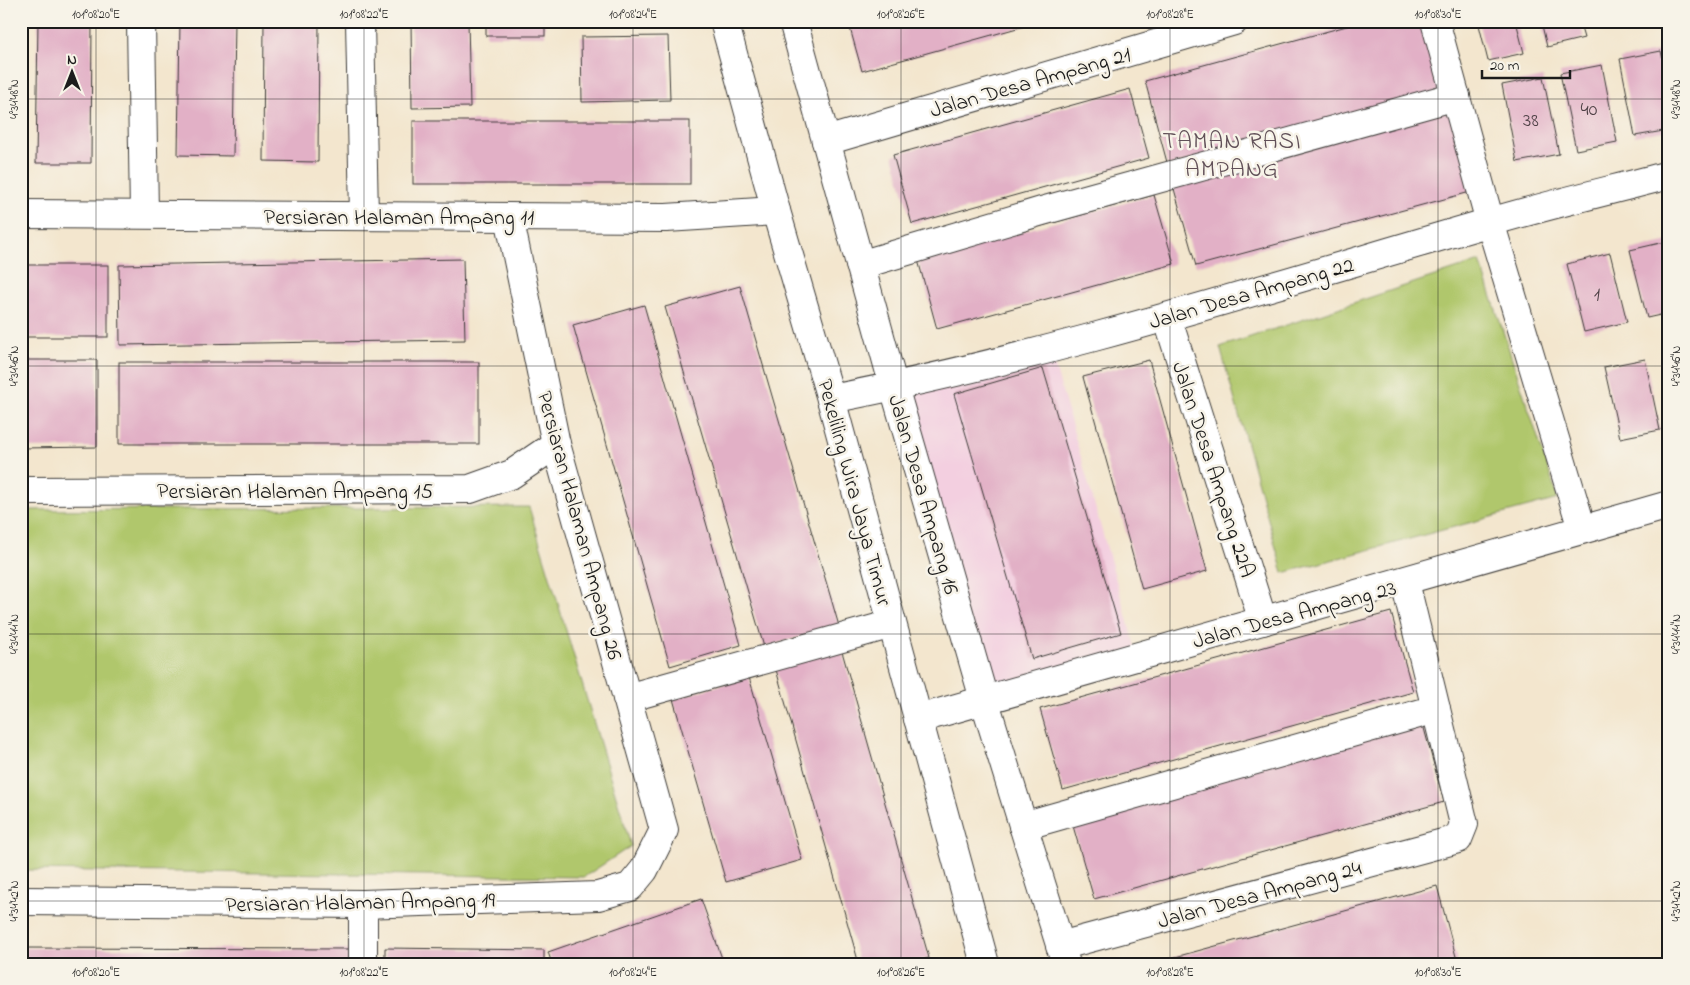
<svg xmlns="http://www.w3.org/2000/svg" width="1690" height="985" font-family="'Indie Flower',sans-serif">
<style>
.built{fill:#f3cfe0}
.green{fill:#b0c76c;stroke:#667244}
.building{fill:#e2b0c6}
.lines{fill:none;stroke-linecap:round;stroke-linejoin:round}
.minor-casing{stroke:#3c3a37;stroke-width:30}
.minor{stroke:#fff;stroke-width:28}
.ticks{fill:none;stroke:#1c1c1c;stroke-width:1;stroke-opacity:0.45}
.labels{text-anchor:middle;stroke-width:5;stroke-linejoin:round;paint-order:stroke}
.number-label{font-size:20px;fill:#4e4146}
.street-label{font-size:22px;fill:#1c1c1c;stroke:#f7f3e8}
.neighbourhood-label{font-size:24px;letter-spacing:1px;fill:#615058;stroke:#f7f3e8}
.neatline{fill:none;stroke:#1c1c1c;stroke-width:2}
.ticks-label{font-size:12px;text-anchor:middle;fill:#1c1c1c}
</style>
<rect width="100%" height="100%" fill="#f7f3e8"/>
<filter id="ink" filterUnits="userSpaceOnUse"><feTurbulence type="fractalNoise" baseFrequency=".02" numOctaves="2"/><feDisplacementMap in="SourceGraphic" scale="10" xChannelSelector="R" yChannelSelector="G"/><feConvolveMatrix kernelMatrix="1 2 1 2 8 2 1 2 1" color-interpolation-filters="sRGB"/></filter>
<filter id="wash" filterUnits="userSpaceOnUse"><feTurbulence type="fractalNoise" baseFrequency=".0096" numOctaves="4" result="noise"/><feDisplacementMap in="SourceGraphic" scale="20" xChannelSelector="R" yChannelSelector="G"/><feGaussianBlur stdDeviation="1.12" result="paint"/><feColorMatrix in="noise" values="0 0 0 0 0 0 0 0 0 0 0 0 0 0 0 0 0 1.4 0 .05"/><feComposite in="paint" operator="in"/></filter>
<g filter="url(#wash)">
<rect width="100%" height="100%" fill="#f3e6ce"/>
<path class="built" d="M1050 349 1136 650 988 692 902 391Z"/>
<g class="green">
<path d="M1480 261 1558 499 1283 573 1220 347Z"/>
<path d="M529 507 631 846 584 877 21 870V510Z"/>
</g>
<g id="blocks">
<g class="building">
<path d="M38 21H92L91 163H36Z"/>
<path d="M180 21H235L233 156 178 155Z"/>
<path d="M264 21H319L318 162 263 161Z"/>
<path d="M411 21H468L470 107 412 108Z"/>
<rect x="486" y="21" width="59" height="15"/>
<path d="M848 21H1039V22L862 71Z"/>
<path d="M1365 21H1428L1447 90 1168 166 1145 81Z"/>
<path d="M1478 21H1516L1524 53 1488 61Z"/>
<path d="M1541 21H1579L1584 38 1547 47Z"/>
<path d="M668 36 670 100 582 102 581 37Z"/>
<path d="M1661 51 1669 88V130L1635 136 1620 59Z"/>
<path d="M1602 65 1617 142 1576 150 1560 73Z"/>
<path d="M1543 77 1559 154 1517 162 1502 85Z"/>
<path d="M1130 89 1149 158 912 224 893 155Z"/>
<path d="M1451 105 1474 191 1196 266 1172 182Z"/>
<rect x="413" y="121" width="277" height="63"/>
<path d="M1154 195 1174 264 937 329 918 260Z"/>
<path d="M1669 241V313L1647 318 1630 250Z"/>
<path d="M1610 253 1627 322 1584 332 1567 264Z"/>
<path d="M463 259 465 340 120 345 119 265Z"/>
<rect x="21" y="265" width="87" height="72"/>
<path d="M740 286 839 626 764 647 665 307Z"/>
<path d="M644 305 741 645 670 666 573 325Z"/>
<path d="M1645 359 1660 430 1620 438 1604 367Z"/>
<path d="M21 360H97V447L21 448Z"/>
<path d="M1149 360 1207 571 1142 589 1083 377Z"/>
<rect x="119" y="362" width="360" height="82"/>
<path d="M1043 368 1121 633 1032 659 954 394Z"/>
<path d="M1391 612 1413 692 1063 790 1040 709Z"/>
<path d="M841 648 929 958 909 964H859L775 666Z"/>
<path d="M749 677 802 860 726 882 673 699Z"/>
<path d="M1422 721 1444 802 1094 899 1071 819Z"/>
<path d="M1437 886 1458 964H1153V963Z"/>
<path d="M701 899 724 964H552L548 952Z"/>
<path d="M21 948 354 949V964H21Z"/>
<path d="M385 948 544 950V964H385Z"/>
</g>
</g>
</g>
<g filter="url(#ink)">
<use href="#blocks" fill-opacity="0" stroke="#3c3a37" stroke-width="1"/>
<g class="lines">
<g class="minor-casing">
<g id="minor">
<path d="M141 21 144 214"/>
<path d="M360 21 364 216"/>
<path d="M724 21 776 211 831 399 985 964"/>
<path d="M793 21 894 387 984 699 1066 964"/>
<path d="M1435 21 1490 222 1582 529"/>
<path d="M826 141 1234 21"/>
<path d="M21 214 666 218 776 211"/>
<path d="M860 265 1042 211 1456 96"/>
<path d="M1167 317 1263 621"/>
<path d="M831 399C1053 356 1270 286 1487 223 1547 205 1608 191 1669 175"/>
<path d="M21 491 470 489 512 474 556 444"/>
<path d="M627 698 892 624"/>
<path d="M918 719 1669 505"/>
<path d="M1023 826 1436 709"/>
<path d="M21 901 363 904 598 896 630 887 644 870 664 830 556 444 509 217"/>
<path d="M1060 946 1458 839 1464 824 1405 582"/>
<path d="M363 964V904"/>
</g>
</g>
<use href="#minor" class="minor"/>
</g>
</g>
<path class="ticks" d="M96 21V964M364 21V964M633 21V964M901 21V964M1170 21V964M1438 21V964M21 99H1669M21 366H1669M21 634H1669M21 901H1669"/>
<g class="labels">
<g class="number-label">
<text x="1589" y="115">40</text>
<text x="1531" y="126">38</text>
<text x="1597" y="300">1</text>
</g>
<g class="street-label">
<text transform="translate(1030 81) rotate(-16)" y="8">Jalan Desa Ampang 21</text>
<text x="399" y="224">Persiaran Halaman Ampang 11</text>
<text transform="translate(1251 292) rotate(-16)" y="8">Jalan Desa Ampang 22</text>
<text transform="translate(1215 469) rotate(72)" y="8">Jalan Desa Ampang 22A</text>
<text x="295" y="498">Persiaran Halaman Ampang 15</text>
<text transform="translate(856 492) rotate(75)" y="8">Pekeliling Wira Jaya Timur</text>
<text transform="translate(925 494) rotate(74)" y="8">Jalan Desa Ampang 16</text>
<text transform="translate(581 525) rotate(75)" y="8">Persiaran Halaman Ampang 26</text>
<text transform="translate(1294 613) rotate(-15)" y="8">Jalan Desa Ampang 23</text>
<text transform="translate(1259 893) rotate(-15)" y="8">Jalan Desa Ampang 24</text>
<text transform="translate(360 901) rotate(-1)" y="8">Persiaran Halaman Ampang 19</text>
</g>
<g class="neighbourhood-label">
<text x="1232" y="148">TAMAN RASI<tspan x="1232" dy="28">AMPANG</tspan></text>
</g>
</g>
<rect width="1690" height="985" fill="none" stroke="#f7f3e8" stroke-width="55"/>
<g transform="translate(72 72)" stroke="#f7f3e8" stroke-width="4" paint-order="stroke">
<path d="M0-4L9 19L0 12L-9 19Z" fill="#1c1c1c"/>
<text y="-8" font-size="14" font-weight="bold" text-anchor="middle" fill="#1c1c1c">N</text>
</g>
<path d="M1482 70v8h88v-8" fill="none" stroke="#1c1c1c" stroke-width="2.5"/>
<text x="1490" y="70" font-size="15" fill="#1c1c1c" stroke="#f7f3e8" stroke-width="4" paint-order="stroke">20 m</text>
<rect x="28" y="28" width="1634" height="930" class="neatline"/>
<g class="ticks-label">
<text x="96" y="18">101°08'20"E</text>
<text x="364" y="18">101°08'22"E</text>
<text x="633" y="18">101°08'24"E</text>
<text x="901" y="18">101°08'26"E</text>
<text x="1170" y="18">101°08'28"E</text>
<text x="1438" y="18">101°08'30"E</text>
<text transform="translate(14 99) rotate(-90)" y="4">4°34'48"N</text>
<text transform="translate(1676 99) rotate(-90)" y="4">4°34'48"N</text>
<text transform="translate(14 366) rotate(-90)" y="4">4°34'46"N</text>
<text transform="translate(1676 366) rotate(-90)" y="4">4°34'46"N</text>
<text transform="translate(14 634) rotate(-90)" y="4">4°34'44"N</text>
<text transform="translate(1676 634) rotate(-90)" y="4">4°34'44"N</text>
<text transform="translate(14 901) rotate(-90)" y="4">4°34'42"N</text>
<text transform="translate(1676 901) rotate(-90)" y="4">4°34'42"N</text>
<text x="96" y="976">101°08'20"E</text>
<text x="364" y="976">101°08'22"E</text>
<text x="633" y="976">101°08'24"E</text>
<text x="901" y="976">101°08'26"E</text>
<text x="1170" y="976">101°08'28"E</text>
<text x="1438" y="976">101°08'30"E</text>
</g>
</svg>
